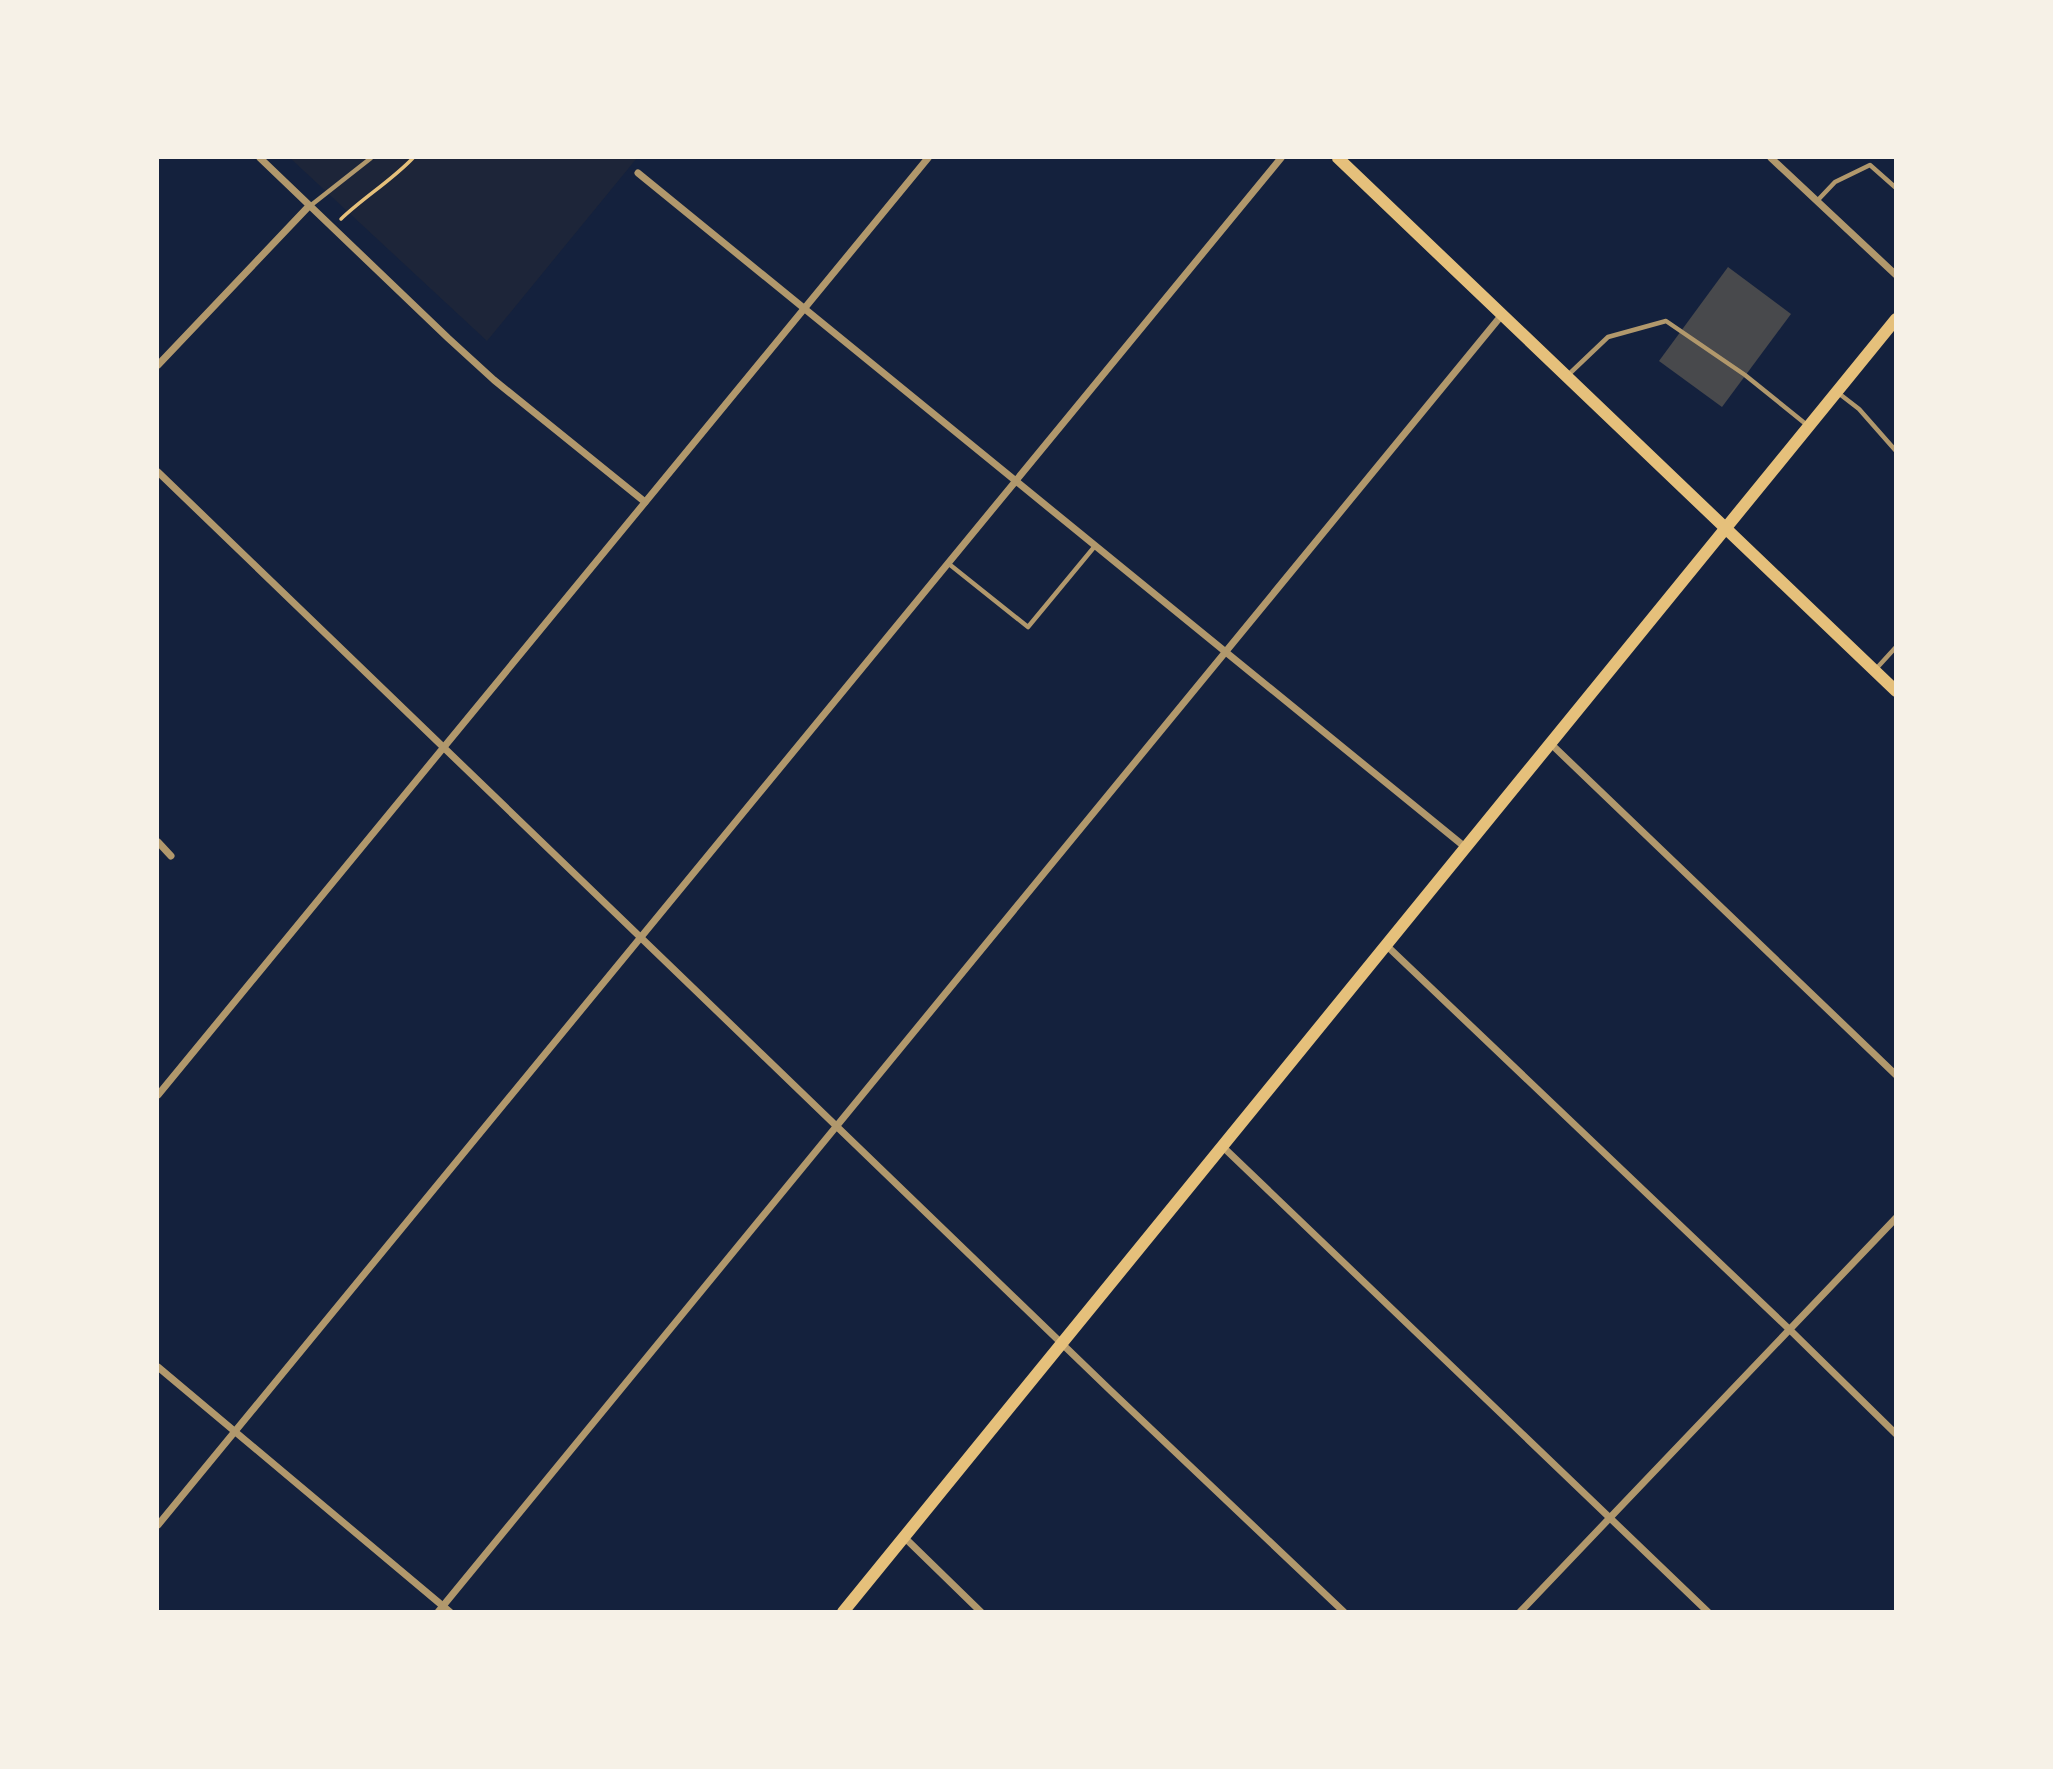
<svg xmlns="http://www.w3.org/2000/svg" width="2053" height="1769" font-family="Poppins,sans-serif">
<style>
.green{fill:#1d2539}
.building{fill:#48494c}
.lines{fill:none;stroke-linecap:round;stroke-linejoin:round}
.path{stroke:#e5c07b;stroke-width:3.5}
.service{stroke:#b1986c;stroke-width:4.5}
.minor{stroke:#b1986c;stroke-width:7}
.secondary{stroke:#e5c07b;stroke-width:12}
</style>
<rect width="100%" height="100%" fill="#14213d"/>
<path class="green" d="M290 158H637L487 341Z"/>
<path class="building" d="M1728 267 1791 314 1722 407 1659 361Z"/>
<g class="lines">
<path class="path" d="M341 219C364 197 391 181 413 158"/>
<g class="service">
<path d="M1817 201 1835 182 1870 165 1896 188"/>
<path d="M310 206 371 158"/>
<path d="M1567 376 1608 337 1666 321 1745 375 1807 425"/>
<path d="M1837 392 1859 409 1896 451"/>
<path d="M949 564 1028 627 1095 546"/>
<path d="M1875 670 1896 647"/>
</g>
<g class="minor">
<path d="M260 158 448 338 494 380 645 502"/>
<path d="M1771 158 1896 275"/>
<path d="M638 173 1465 847"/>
<path d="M158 365 309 206"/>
<path d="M158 472 1111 1391 1344 1612"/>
<path d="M1550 743 1896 1075"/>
<path d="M158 842 171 856"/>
<path d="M1387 946 1789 1329 1896 1434"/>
<path d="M158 1095 928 158"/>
<path d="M1222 1146 1708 1612"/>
<path d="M158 1367 450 1612"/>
<path d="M158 1525 1281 158"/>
<path d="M904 1537 981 1612"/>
<path d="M438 1612 1501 316"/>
<path d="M1520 1612 1896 1218"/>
</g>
<g class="secondary">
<path d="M1338 158 1896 691"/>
<path d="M843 1612 1896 319"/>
</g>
</g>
<rect width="2053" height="1769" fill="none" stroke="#f6f1e7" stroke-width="318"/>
</svg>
